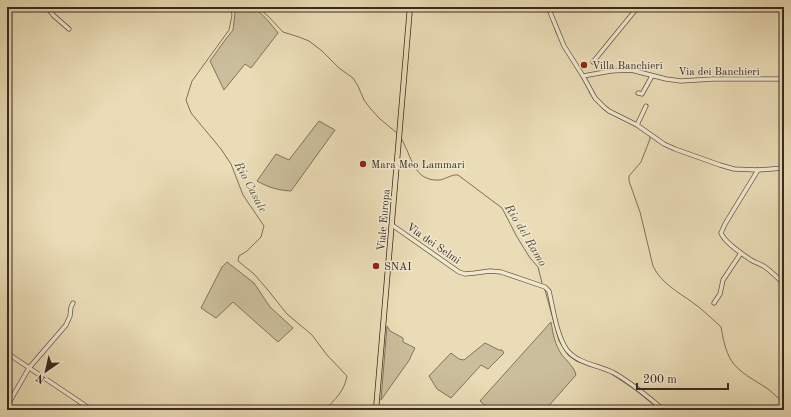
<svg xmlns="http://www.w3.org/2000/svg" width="791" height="417" font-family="'Old Standard TT',serif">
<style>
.green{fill:#cbbe9c;stroke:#80745d}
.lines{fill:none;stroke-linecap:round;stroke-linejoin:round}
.stream{stroke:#7d715a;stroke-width:1}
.minor-casing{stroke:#635744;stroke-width:5}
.major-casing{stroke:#362b1e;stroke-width:6}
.minor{stroke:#f1e8d0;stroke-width:3.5}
.major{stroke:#eadcb6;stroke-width:4.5}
.poi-dot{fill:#8f2418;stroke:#f1e8d0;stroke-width:1.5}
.labels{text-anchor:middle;stroke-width:3;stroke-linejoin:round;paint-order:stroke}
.poi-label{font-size:11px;fill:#362b1e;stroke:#f1e8d0;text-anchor:start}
.street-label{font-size:11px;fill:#362b1e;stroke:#f1e8d0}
.water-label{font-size:12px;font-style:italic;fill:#5a4e3c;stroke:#f1e8d0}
</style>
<rect width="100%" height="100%" fill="#eadcb6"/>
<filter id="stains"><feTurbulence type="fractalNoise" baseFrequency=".005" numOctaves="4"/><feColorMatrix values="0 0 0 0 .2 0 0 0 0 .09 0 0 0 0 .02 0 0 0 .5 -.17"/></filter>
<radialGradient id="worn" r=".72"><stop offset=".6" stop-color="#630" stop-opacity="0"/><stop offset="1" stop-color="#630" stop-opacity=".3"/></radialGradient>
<g class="green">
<path d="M232 7H251C263 13 270 23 278 33L251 68 245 64 224 90 210 61 225 40 233 30 235 13Z"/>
<path d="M319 121 335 130 291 191C277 190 270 188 257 181L276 154 289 160Z"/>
<path d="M227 262 254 283 270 307 293 328 278 342 233 302 216 318 201 308 222 267Z"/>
<path d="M551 322C553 334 555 345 562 355 568 362 574 367 576 375L545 410H490L480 401Z"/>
<path d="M387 326 390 331 403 338V342L415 348 410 358V359L381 400Z"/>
<path d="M485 343 499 350H502L504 353 488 369 481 365 451 398 437 389 429 376 451 353 459 359 464 360Z"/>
</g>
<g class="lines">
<g class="stream">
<path d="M230 7 232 15 229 30 192 81 186 100 191 113 221 149 231 164 243 195 264 226 261 237 247 251 239 256 238 261 254 274 267 289 287 314 312 335 327 355 347 376C344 392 335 399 325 410"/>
<path d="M257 7 268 16 283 32 299 37 309 41 322 51 339 68 353 78 358 86 364 100 370 108 380 119 397 133"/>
<path d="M554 26 557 35"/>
<path d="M589 92 592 96"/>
<path d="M650 136V139L641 162 629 176V181L640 212 653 266C661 283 678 292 692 302 702 309 710 317 719 325L721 327C723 338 725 350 731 360 739 373 755 380 768 389 773 393 779 399 784 403"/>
<path d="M401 138C412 156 413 182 440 180 446 179 452 174 458 175L502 208 517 237 530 258 538 267 542 283"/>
<path d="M545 290 559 341 568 355 576 361 610 373 634 389 660 410"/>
</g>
<g class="minor-casing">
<g id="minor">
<path d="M47 7 53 15 69 29"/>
<path d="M548 7 564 46 583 76 595 98 604 107 609 111 637 125 664 144 675 149 720 165 734 169 758 170 784 168"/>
<path d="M593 62 638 7"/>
<path d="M583 76 611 71 631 70 666 79 681 81 713 79H784"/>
<path d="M638 93 642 94 652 76"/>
<path d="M637 125 646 106"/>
<path d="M758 170 725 224 721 233C725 243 742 254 751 260 756 263 761 264 765 267 772 272 778 278 784 284"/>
<path d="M392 225 449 265 459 272 465 274 475 273 490 271 501 272 545 287 549 291C553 308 557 337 567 350 578 364 599 365 614 373 632 383 648 397 664 410"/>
<path d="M714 303 720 294 723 280 741 253"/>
<path d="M7 353 92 410"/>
<path d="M7 406 29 368 66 325 70 316 71 307 73 303"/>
</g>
</g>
<g class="major-casing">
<path id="major" d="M376 410 410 7"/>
</g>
<use href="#minor" class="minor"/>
<use href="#major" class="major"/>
</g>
<g class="poi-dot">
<circle cx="584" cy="65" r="4"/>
<circle cx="363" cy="164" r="4"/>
<circle cx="376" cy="266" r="4"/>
</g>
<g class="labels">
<g class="poi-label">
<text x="592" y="69">Villa Banchieri</text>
<text x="371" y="168">Mara Meo Lammari</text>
<text x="384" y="270">SNAI</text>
</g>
<g class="street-label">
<text x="719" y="75">Via dei Banchieri</text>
<text transform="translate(383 220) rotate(-85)" y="4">Viale Europa</text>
<text transform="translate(434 243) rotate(35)" y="4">Via dei Selmi</text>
</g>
<g class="water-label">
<text transform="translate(251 187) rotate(62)" y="4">Rio Casale</text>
<text transform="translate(526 235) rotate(59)" y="4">Rio del Ramo</text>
</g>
</g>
<rect width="791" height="417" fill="none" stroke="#eadcb6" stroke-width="24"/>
<rect x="8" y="8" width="775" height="401" fill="none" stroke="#362b1e" stroke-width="2"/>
<rect x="12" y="12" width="767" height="393" fill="none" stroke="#362b1e"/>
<g transform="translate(46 371) rotate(214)" stroke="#f1e8d0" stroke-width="3" paint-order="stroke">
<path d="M0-3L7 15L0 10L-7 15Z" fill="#362b1e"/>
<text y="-6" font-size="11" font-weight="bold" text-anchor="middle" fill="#362b1e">N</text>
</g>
<path d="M637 383v6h91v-6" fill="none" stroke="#362b1e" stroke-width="2"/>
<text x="643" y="383" font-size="12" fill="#362b1e" stroke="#f1e8d0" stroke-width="3" paint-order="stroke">200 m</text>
<rect width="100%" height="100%" filter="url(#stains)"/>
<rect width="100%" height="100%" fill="url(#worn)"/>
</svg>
